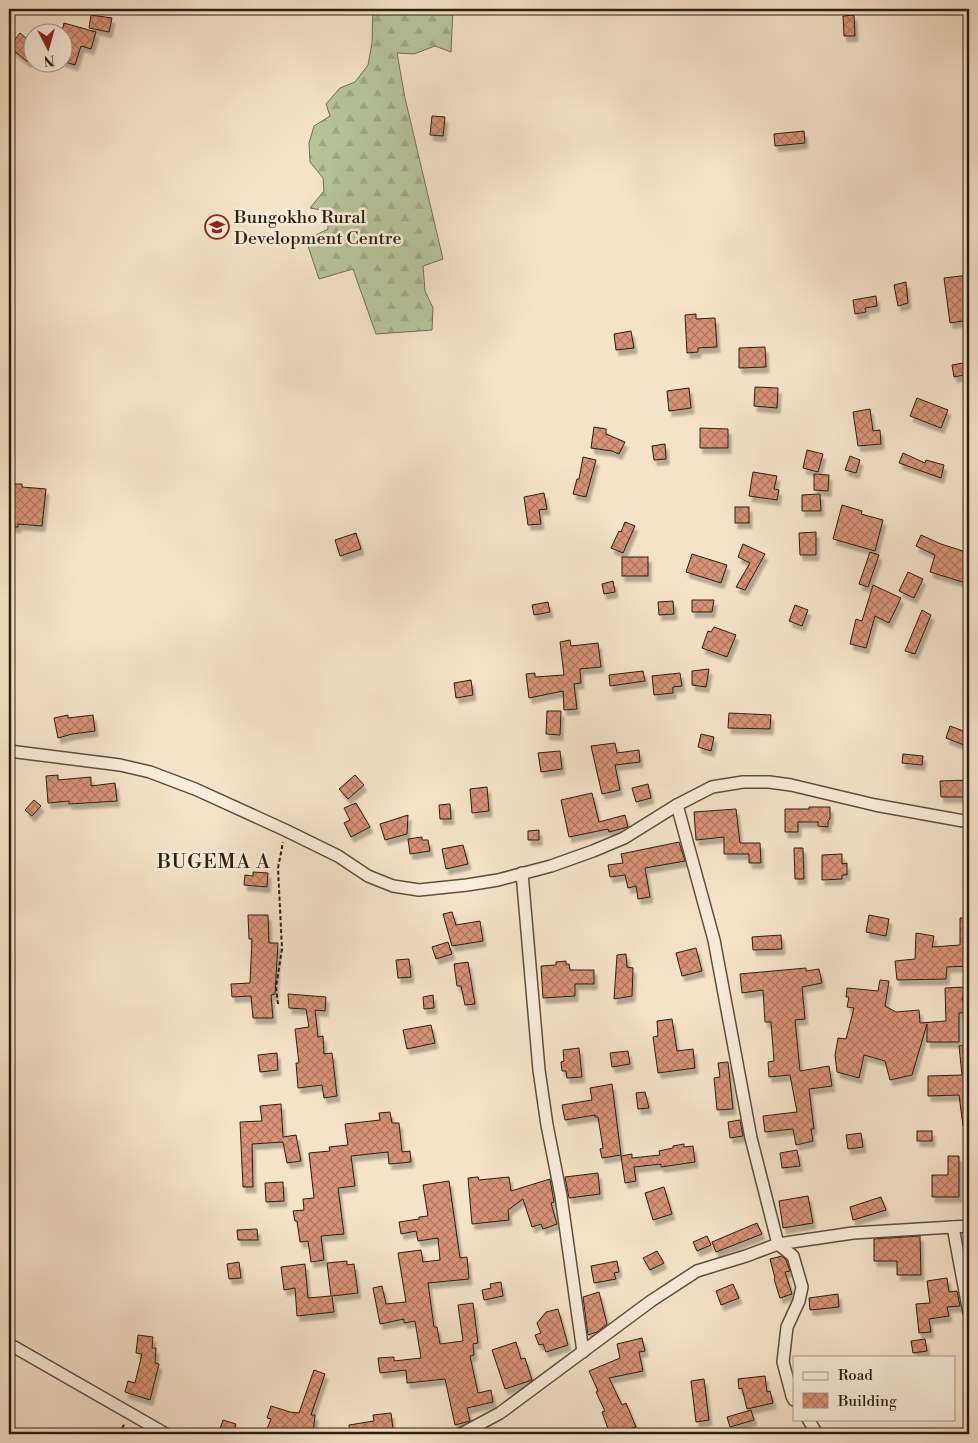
<svg xmlns="http://www.w3.org/2000/svg" width="978" height="1443" font-family="'Libre Bodoni',serif">
<style>
.forest{fill:url(#forest-firs);stroke:#707254}
.building{fill:url(#building-cross-hatch);stroke:#291e0e;filter:url(#shadow)}
.lines{fill:none;stroke-linecap:round;stroke-linejoin:round}
.street-casing{stroke:#5c503d;stroke-width:14}
.path{stroke:#291e0e;stroke-width:2;stroke-dasharray:4 2.5;stroke-linecap:butt}
.street{stroke:#f9eddd;stroke-width:11}
.labels{text-anchor:middle;stroke-width:5;stroke-linejoin:round;paint-order:stroke}
.poi-label{font-size:18px;fill:#291e0e;stroke:#f9eddd;text-anchor:start}
.quarter-label{font-size:20px;letter-spacing:1px;fill:#291e0e;stroke:#f9eddd}
</style>
<defs>
<pattern id="forest-firs" width="22" height="20" patternUnits="userSpaceOnUse" patternTransform="scale(1.25)"><rect width="22" height="20" fill="#b7c59b"/><path d="M5 1l3.5 6h-7zM16 11l3.5 6h-7z" fill="#9da984"/></pattern>
<pattern id="building-cross-hatch" width="8" height="8" patternUnits="userSpaceOnUse" patternTransform="scale(1.25)"><rect width="8" height="8" fill="#d99377"/><path d="M0 0l8 8M0 8l8-8" fill="none" stroke="#b07760"/></pattern>
<filter id="shadow"><feDropShadow dx="3" dy="5.5" stdDeviation="1" flood-color="#0004"/></filter>
</defs>
<rect width="100%" height="100%" fill="#f6e4ca"/>
<filter id="stains"><feTurbulence type="fractalNoise" baseFrequency=".004" numOctaves="4"/><feColorMatrix values="0 0 0 0 .2 0 0 0 0 .09 0 0 0 0 .02 0 0 0 .5 -.17"/></filter>
<radialGradient id="worn" r=".72"><stop offset=".6" stop-color="#630" stop-opacity="0"/><stop offset="1" stop-color="#630" stop-opacity=".3"/></radialGradient>
<path class="forest" d="M373 9H453L451 52 435 46 414 54 397 53 405 98 443 259 423 266 425 291 433 308 432 330 376 334 353 269 319 279 306 240 328 229 327 211 310 208 324 191 323 178 310 162 309 143 314 126 330 116 326 104 340 88 355 82 368 65 372 43Z"/>
<g class="building">
<path d="M91 15 112 18 109 32 89 28Z"/>
<path d="M854 15 855 36H844L843 16Z"/>
<path d="M64 23 96 32 91 49 81 46 75 65 62 61V31Z"/>
<path d="M20 33 32 43V57L28 62 9 47Z"/>
<path d="M432 116 445 117 443 136 430 135Z"/>
<path d="M804 131 805 143 775 146 774 134Z"/>
<path d="M969 275V320L950 323 944 278Z"/>
<path d="M906 282 908 303 898 306 894 285Z"/>
<path d="M876 296 877 306 865 308 866 312 855 314 853 300Z"/>
<path d="M696 314V319L715 318 717 347 698 348V352L687 353 685 315Z"/>
<path d="M631 331 634 348 616 350 614 334Z"/>
<path d="M765 347 766 367 739 368V348Z"/>
<path d="M969 362V374L954 377 952 365Z"/>
<path d="M755 387 778 388 777 408 754 406Z"/>
<path d="M689 388 691 408 669 411 667 391Z"/>
<path d="M917 398 948 410 941 428 910 416Z"/>
<path d="M870 409 873 431 880 430 881 444 858 446 853 412Z"/>
<path d="M594 427 606 429V434L625 442 619 454 612 451 591 448Z"/>
<path d="M700 428 728 429V448H700Z"/>
<path d="M665 444 666 459 654 460 652 446Z"/>
<path d="M807 450 823 454 818 472 803 468Z"/>
<path d="M903 453 925 463 926 460 944 465 941 478 899 463Z"/>
<path d="M850 456 860 460 856 473 845 470Z"/>
<path d="M583 457 596 460 586 497 573 494 577 479H579Z"/>
<path d="M753 472 777 476 774 489 779 490 777 500 749 496Z"/>
<path d="M814 474 829 475 828 491 814 490Z"/>
<path d="M9 484H22V487L46 489 42 526 18 524V527H9Z"/>
<path d="M544 493 547 509 539 510 541 524 528 525 524 497Z"/>
<path d="M820 494 821 511H802V495Z"/>
<path d="M842 505 862 511 861 514 883 520 875 551 833 539Z"/>
<rect x="735" y="507" width="14" height="16"/>
<path d="M625 522 635 526 623 553 611 548 619 531 621 532Z"/>
<path d="M816 532V555H800L799 533Z"/>
<path d="M356 533 361 549 340 556 335 540Z"/>
<path d="M921 535 941 544 969 553V584L930 572 935 555 916 546Z"/>
<path d="M743 544 765 554 745 590 736 587 750 563 738 557Z"/>
<path d="M870 552 879 555 868 587 859 584Z"/>
<path d="M692 554 727 565 721 583 686 572Z"/>
<rect x="622" y="557" width="26" height="19"/>
<path d="M908 572 923 579 914 598 899 591Z"/>
<path d="M613 581 615 592 604 594 602 584Z"/>
<path d="M873 585 901 598 889 623 875 616 866 648 850 644 856 619 862 621Z"/>
<path d="M692 600H714L712 612H692Z"/>
<path d="M673 601 674 614 659 615 658 602Z"/>
<path d="M548 602 550 612 534 615 532 605Z"/>
<path d="M795 605 808 610 802 626 789 621Z"/>
<path d="M922 610 931 615 915 654 905 651Z"/>
<path d="M714 627 736 635 727 657 702 648 708 631 711 632Z"/>
<path d="M570 640 571 646 598 643 601 667 580 669 581 683 574 684 577 709 564 710 563 691 529 698 526 674 535 673V677L564 675 560 642Z"/>
<path d="M709 669 706 687 692 685V671Z"/>
<path d="M643 671 645 681 610 686 609 675Z"/>
<path d="M680 673 682 686 673 687V693L654 695 652 676Z"/>
<path d="M471 680 473 695 456 698 454 683Z"/>
<path d="M547 711H561L560 735 546 734Z"/>
<path d="M729 713 771 715 770 729 728 728Z"/>
<path d="M68 715V718L93 715 95 731 72 734 58 738 54 718Z"/>
<path d="M950 726 969 733 964 745 946 738Z"/>
<path d="M701 734 714 737 711 751 698 747Z"/>
<path d="M615 743 617 753 639 750 640 762 615 765 620 790 602 794 591 746Z"/>
<path d="M560 751 562 769 541 772 538 753Z"/>
<path d="M903 754 923 756 922 765 902 763Z"/>
<path d="M58 775V780L91 777V786L115 783 117 801 69 804V801L48 803 46 776Z"/>
<path d="M355 775 364 785 348 799 339 789Z"/>
<path d="M969 780V797H941L940 781Z"/>
<path d="M648 784 651 798 636 802 632 788Z"/>
<path d="M487 787 489 811 472 813 470 789Z"/>
<path d="M592 793 599 822 625 815 628 827 609 832 608 829 569 837 561 800Z"/>
<path d="M34 800 41 806 32 816 25 810Z"/>
<path d="M356 803 370 827 351 837 344 823 350 820 344 808Z"/>
<path d="M450 804 451 819H440L439 805Z"/>
<path d="M809 807H830V819L828 821V827L818 826V822H798V832H785V809H809Z"/>
<path d="M736 809 740 843H760L761 863H749V854H724V837L696 840 694 812Z"/>
<path d="M408 815 407 834 385 840 380 824Z"/>
<path d="M539 830V840H528V831Z"/>
<path d="M422 837V840H428L430 851 410 854 408 839Z"/>
<path d="M679 842 685 861 645 868 650 897 638 899 636 886 628 888 625 875 610 877 608 865 623 863 621 854Z"/>
<path d="M463 845 468 864 446 869 442 849Z"/>
<path d="M794 848H803L804 879H795Z"/>
<path d="M842 854V864L847 863V875H842V879L822 880V855Z"/>
<path d="M253 872 268 873 267 887 244 885 245 875 253 876Z"/>
<path d="M452 912 456 925 480 921 483 941 452 946 443 914Z"/>
<path d="M248 915H268L269 943H278L275 994 271 995 273 1018H253L251 996 232 997 231 984 250 983 252 939H249Z"/>
<path d="M869 915 889 919 886 936 866 932Z"/>
<path d="M960 918H969V966L947 967 946 979 897 980 895 961 915 959 916 933 934 936 932 947 960 945Z"/>
<path d="M781 935 782 949 753 950 752 937Z"/>
<path d="M448 942 452 954 436 959 432 947Z"/>
<path d="M696 948 702 971 682 976 676 953Z"/>
<path d="M626 954 627 967 633 968 632 996 614 999 617 955Z"/>
<path d="M409 959 411 977 398 978 396 960Z"/>
<path d="M566 961V964H569L570 970H594V984H575V996L543 998 541 966 556 965V962Z"/>
<path d="M468 962 475 1004 465 1005 461 986H457L454 964Z"/>
<path d="M806 968V971L819 969 822 983 802 987 805 1019 795 1020 800 1071 829 1066 832 1086 809 1089 814 1129H811L813 1141 796 1145 793 1129 765 1132 763 1116 797 1112 790 1075 769 1077 768 1062 774 1061 771 1022H765L763 990 742 993 740 974Z"/>
<path d="M880 980 889 981 885 1006 896 1012 919 1010 920 1023 946 1021 945 988 965 987 962 1000H969V1012L959 1013V1042H927V1024L912 1075 890 1080 885 1061 864 1055 859 1078 837 1072 835 1055 838 1038 846 1039 854 1008 847 1007 849 997H846L847 988 878 991Z"/>
<path d="M288 994 326 997 325 1011 315 1010 318 1037 323 1036 324 1054 332 1053 337 1096 324 1098 322 1085 298 1088 296 1063H299L295 1029 309 1027 306 1009 289 1008Z"/>
<path d="M433 995 434 1008 424 1009 423 997Z"/>
<path d="M672 1019 677 1051 693 1049 695 1068 658 1073 653 1037 658 1036 657 1021Z"/>
<path d="M431 1025 435 1043 407 1049 403 1030Z"/>
<path d="M969 1045V1125L963 1126 959 1095 928 1096V1076L962 1075 959 1046Z"/>
<path d="M579 1048 582 1077 567 1078 566 1071H562L561 1062 564 1061 563 1050Z"/>
<path d="M628 1051 630 1064 612 1067 610 1053Z"/>
<path d="M277 1053 278 1070 260 1072 258 1055Z"/>
<path d="M728 1062 733 1109 717 1110 714 1078 720 1077 718 1063Z"/>
<path d="M612 1084 621 1155 602 1158 600 1149 603 1148 598 1117H595V1115L565 1120 562 1105 592 1100 590 1088Z"/>
<path d="M645 1092 649 1108 638 1109 636 1093Z"/>
<path d="M281 1104 283 1137 296 1135 301 1161 287 1163 283 1142 252 1144 253 1187H243L240 1122 262 1121 260 1106Z"/>
<path d="M390 1112 392 1123H399L402 1152 410 1151 411 1162 389 1164 388 1152 351 1156 355 1186 338 1188 344 1234 321 1236 324 1260 311 1262 308 1241 300 1242 297 1221H295L293 1211 304 1210 303 1199 314 1198 309 1153 330 1151 329 1147 348 1145 345 1124 380 1120 379 1113Z"/>
<path d="M740 1120 743 1136 730 1138 728 1122Z"/>
<rect x="917" y="1131" width="15" height="10"/>
<path d="M861 1133 863 1147 848 1149 846 1135Z"/>
<path d="M684 1144V1147L693 1146 695 1162 661 1167V1164L634 1167 636 1181 625 1183 621 1156 632 1154V1158L660 1155 659 1151 673 1148V1146Z"/>
<path d="M797 1150 800 1166 782 1168 780 1153Z"/>
<path d="M948 1156H959V1197H932V1175H948Z"/>
<path d="M598 1173 600 1194 569 1198 565 1177Z"/>
<path d="M478 1177 479 1180 509 1177 511 1191 550 1179 554 1202 551 1203 557 1224 543 1229 541 1224 532 1227 523 1199 508 1210 509 1220 472 1224 468 1178Z"/>
<path d="M449 1181 460 1258 467 1257 469 1279 428 1283 434 1327H437L440 1344 463 1341 458 1305 473 1303 478 1343 473 1344 474 1355 470 1356 478 1393 491 1390 493 1402 467 1408 470 1421 455 1425 445 1379 407 1383 406 1370 380 1373 378 1358 394 1357V1361L421 1358 415 1321 404 1323V1319L380 1324 373 1288 382 1286 386 1304 406 1302 398 1253 421 1250 423 1262 440 1260 438 1238 418 1241 416 1231 401 1234 399 1222 419 1219V1217L428 1216 423 1185Z"/>
<path d="M283 1182 284 1201 266 1202 265 1183Z"/>
<path d="M664 1187 672 1214 653 1220 645 1193Z"/>
<path d="M808 1196 813 1223 783 1228 779 1201Z"/>
<path d="M881 1197 886 1210 853 1220 850 1207Z"/>
<path d="M757 1223 762 1234 716 1252 712 1242Z"/>
<path d="M257 1229 258 1240H238L237 1230Z"/>
<path d="M707 1236 711 1245 697 1251 693 1242Z"/>
<path d="M920 1236 921 1275H897V1261H874V1239Z"/>
<path d="M657 1251 664 1263 650 1270 643 1258Z"/>
<path d="M782 1256 786 1260 790 1271 785 1272 792 1294 780 1298 774 1279 775 1278 770 1259Z"/>
<path d="M347 1261V1265L354 1264 358 1293 332 1296 334 1312 297 1316 295 1288 284 1290 281 1267 305 1264 308 1298 331 1296 327 1263Z"/>
<path d="M617 1261 619 1272 614 1273 616 1279 594 1283 591 1266Z"/>
<path d="M239 1262 241 1278 229 1279 227 1264Z"/>
<path d="M947 1278 949 1292 957 1291 960 1306 947 1307 949 1316 929 1319 931 1332 919 1333 916 1304 930 1303 927 1281Z"/>
<path d="M501 1282 503 1296 484 1300 482 1290 491 1288 490 1284Z"/>
<path d="M733 1284 739 1298 721 1305 716 1291Z"/>
<path d="M599 1292 607 1324 597 1332 588 1335 583 1297Z"/>
<path d="M838 1294 839 1307 810 1310 809 1298Z"/>
<path d="M558 1309 568 1345 546 1352 543 1344 539 1345 535 1335 541 1333 537 1323 546 1312Z"/>
<path d="M138 1335 153 1337 152 1348H156L155 1363 159 1364 150 1400 125 1392 128 1381 135 1383 142 1354 136 1353Z"/>
<path d="M642 1338 645 1351 639 1352 643 1371 609 1378 622 1405 626 1403 636 1427 629 1429 630 1434H610L602 1412 605 1411 596 1392 598 1391 589 1371 620 1358 617 1344Z"/>
<path d="M925 1339 927 1351 913 1353 911 1341Z"/>
<path d="M516 1342 521 1359 525 1358 532 1380 505 1389 492 1350Z"/>
<path d="M314 1370 325 1374 311 1415H315L313 1434H265L271 1419 267 1418 271 1406 290 1412 299 1413Z"/>
<path d="M765 1376 767 1392 770 1391 773 1403 747 1409 742 1388 739 1389 738 1379Z"/>
<path d="M704 1379 709 1420 696 1422 691 1381Z"/>
<path d="M751 1410 754 1420 730 1427 727 1417Z"/>
<path d="M391 1413 393 1429 372 1432V1434H350L349 1425 374 1421 373 1415Z"/>
<path d="M223 1420 236 1424 233 1434 219 1432Z"/>
</g>
<g class="lines">
<g class="street-casing">
<g id="street">
<path d="M9 751 120 765 150 772 195 789 285 830 338 856 368 876 393 886 419 890 467 885 498 880 551 866 593 851 624 838 677 805 712 787 743 782H769L791 785 875 805 969 822"/>
<path d="M677 805 714 940 751 1138 778 1244 793 1256 802 1287 799 1301 787 1327 783 1362 792 1396 794 1400"/>
<path d="M522 873 539 1070 547 1125 561 1196 583 1352"/>
<path d="M953 1227 969 1313"/>
<path d="M9 1344 166 1434"/>
<path d="M808 1419 817 1434"/>
<path d="M461 1434 500 1413 651 1301 697 1271 746 1256 778 1244 853 1233 969 1226"/>
</g>
</g>
<g class="path">
<path d="M278 1004 276 987 282 949 278 868 283 842"/>
<path d="M119 1434 125 1423"/>
</g>
<use href="#street" class="street"/>
</g>
<defs>
<g id="university-ring" transform="scale(1.25)"><circle r="9.5" fill="#f9eddd" stroke="#8f2418" stroke-width="1.5"/><path d="M0-5L7-2L0 1L-7-2ZM-4 1L0 2.5L4 1V4Q0 6-4 4Z" fill="#8f2418"/></g>
</defs>
<g fill-rule="evenodd">
<use href="#university-ring" x="217" y="227"/>
</g>
<g class="labels">
<g class="poi-label">
<text x="234" y="223">Bungokho Rural<tspan x="234" dy="21">Development Centre</tspan></text>
</g>
<g class="quarter-label">
<text x="214" y="868">BUGEMA A</text>
</g>
</g>
<rect width="978" height="1443" fill="none" stroke="#f6e4ca" stroke-width="30"/>
<rect x="10" y="10" width="958" height="1423" fill="none" stroke="#291e0e" stroke-width="2.5"/>
<rect x="15" y="15" width="948" height="1413" fill="none" stroke="#291e0e"/>
<rect x="793" y="1356" width="162" height="65" fill="#f9eddd" stroke="#a69a8a"/>
<rect x="803" y="1372" width="25" height="8" fill="#f9eddd" stroke="#a69a8a"/>
<text x="838" y="1380" font-size="15" fill="#291e0e">Road</text>
<rect x="803" y="1393" width="25" height="15" fill="url(#building-cross-hatch)" stroke="#a69a8a"/>
<text x="838" y="1406" font-size="15" fill="#291e0e">Building</text>
<g transform="translate(48 48) rotate(174)"><circle r="24" fill="#f9eddd" stroke="#a69a8a"/>
<path d="M0-4L9 19L0 12L-9 19Z" fill="#8f2418"/>
<text y="-8" font-size="14" font-weight="bold" text-anchor="middle" fill="#291e0e">N</text>
</g>
<rect width="100%" height="100%" filter="url(#stains)"/>
<rect width="100%" height="100%" fill="url(#worn)"/>
</svg>
